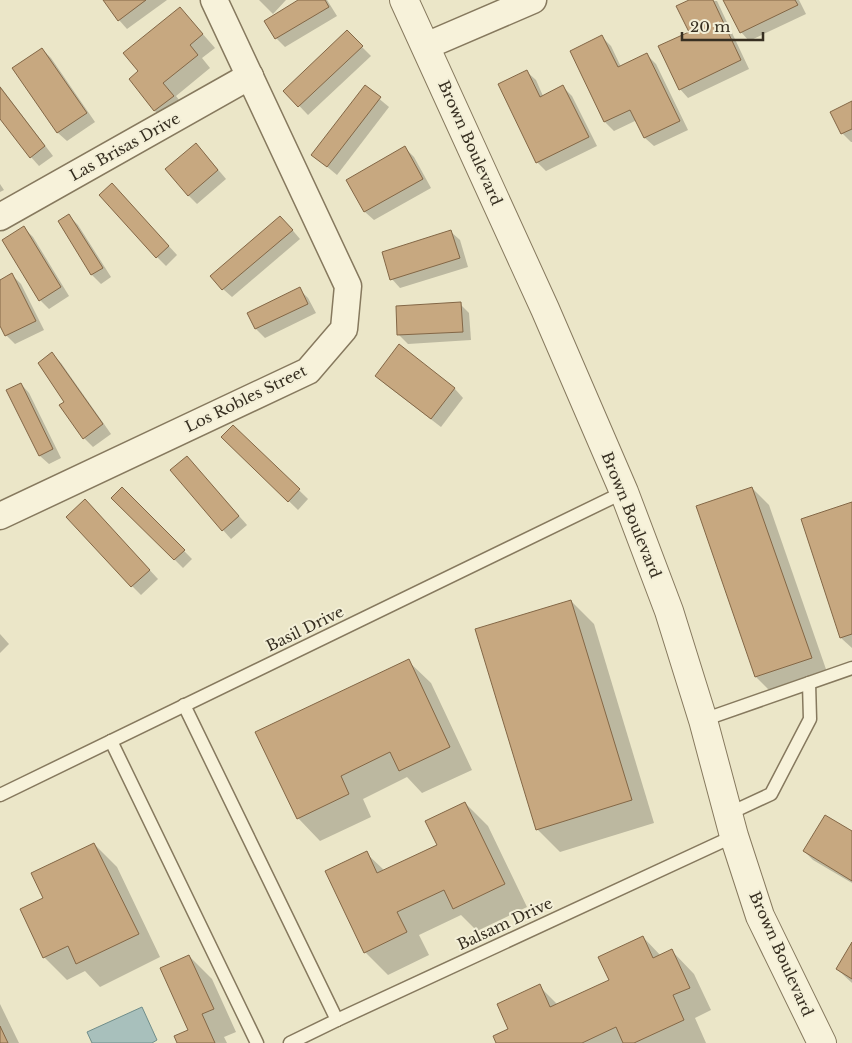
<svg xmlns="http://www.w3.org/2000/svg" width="852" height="1043" font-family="'Libre Baskerville',serif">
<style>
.water{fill:#a8c0bc;stroke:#6f8d8a}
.shadow{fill:#0003}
.building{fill:#c7a880;stroke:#836746}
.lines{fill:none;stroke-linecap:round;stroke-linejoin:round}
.service-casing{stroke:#86795e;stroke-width:15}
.minor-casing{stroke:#86795e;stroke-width:29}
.tertiary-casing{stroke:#86795e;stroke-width:30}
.service{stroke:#f7f2da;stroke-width:12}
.minor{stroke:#f7f2da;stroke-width:26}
.tertiary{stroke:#f7f2da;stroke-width:28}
.labels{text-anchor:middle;stroke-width:4;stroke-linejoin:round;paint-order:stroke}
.street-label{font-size:15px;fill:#372f21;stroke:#f3efd7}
</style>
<rect width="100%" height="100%" fill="#ebe6c8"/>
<path class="water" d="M142 1007 157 1040 152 1043H92L87 1032Z"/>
<g class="shadow">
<path d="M104 0H167L127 29 119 20Z"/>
<path d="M259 0H286L273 14Z"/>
<path d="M300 0H327L337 16 285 47 276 38 266 21Z"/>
<path d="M692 0 717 1 749 69 688 98 680 89 691 32Z"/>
<path d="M725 0H799L806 14 749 41 741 32Z"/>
<path d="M180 8 215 48 202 58 210 68 176 96 186 109 168 124 155 111 130 79 140 72Z"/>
<path d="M347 32 371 56 308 115 285 91Z"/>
<path d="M602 37 611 46 621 67 647 55 656 64 688 130 654 146 645 138 637 120 614 131 605 122 571 52Z"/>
<path d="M42 49 51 58 95 122 67 141 58 133 14 69Z"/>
<path d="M527 72 536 80 543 96 563 87 572 96 597 146 546 171 537 162Z"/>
<path d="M0 86 53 156 39 166 31 157 0 116Z"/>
<path d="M365 87 389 107 337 175 313 155Z"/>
<path d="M852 102V142H851L842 133Z"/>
<path d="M405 148 414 157 431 188 374 220 365 212 348 181Z"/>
<path d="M205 154 226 179 197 204 188 195Z"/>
<path d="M0 184 4 190 0 192Z"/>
<path d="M121 194 177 255 166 266 157 257Z"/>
<path d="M69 216 78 225 111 277 101 284 92 275 59 221Z"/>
<path d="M289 226 300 239 232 297 223 289Z"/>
<path d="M24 228 33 237 69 296 49 309 40 300Z"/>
<path d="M451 232 460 240 468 267 400 288 392 279Z"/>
<path d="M12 275 21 284 44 330 15 344 6 335 0 323V281Z"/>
<path d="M299 289 308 298 316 313 265 338 256 329 248 314Z"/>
<path d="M460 304 469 313 471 340 408 344 399 335Z"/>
<path d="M399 346 455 389 463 398 441 427 385 384 376 375Z"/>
<path d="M52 354 61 363 111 434 93 447 84 438Z"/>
<path d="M21 384 29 393 61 458 49 464 40 456Z"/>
<path d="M233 426 308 499 298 510 223 437Z"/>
<path d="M187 457 247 525 231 539 223 530Z"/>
<path d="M122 488 192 559 183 568 113 498Z"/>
<path d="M752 488 769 505 828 675 773 694 756 677Z"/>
<path d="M852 504V648L841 638 802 520Z"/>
<path d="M94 510 158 579 141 595 132 586Z"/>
<path d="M571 601 594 624 654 823 560 852 537 829Z"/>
<path d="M0 634 9 644 0 653Z"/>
<path d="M408 661 431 683 472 770 422 793 407 777 363 799 371 817 320 841 298 818Z"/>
<path d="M465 803 488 826 527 907 477 931 461 915 419 935 429 955 388 975 365 952 366 853 385 871 438 845Z"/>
<path d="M852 833V883L813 860 804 851Z"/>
<path d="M94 844 117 867 160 957 100 987 85 971 67 980 44 957 45 898Z"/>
<path d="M643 937 661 956 672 951 694 974 711 1010 695 1018 706 1043H498L510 1030 539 986 558 1005 611 980Z"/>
<path d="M852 944V983L837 969Z"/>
<path d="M189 956 212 979 236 1032 224 1037 227 1043H178L190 1031Z"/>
<path d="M0 1004 19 1043H0Z"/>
</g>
<g class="building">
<path d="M103 0H146L118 21Z"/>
<path d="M298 0H325L329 7 275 39 264 21Z"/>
<path d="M689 0H713L741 60 679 90 658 46 689 32 676 6Z"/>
<path d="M723 0H795L798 5 740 33Z"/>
<path d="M180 7 203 34 190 45 198 55 163 83 174 96 154 111 129 79 138 71 123 53Z"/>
<path d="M347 30 363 46 298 107 283 91Z"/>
<path d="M602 35 618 67 647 53 680 121 644 138 630 110 604 122 570 51Z"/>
<path d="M42 48 87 113 57 133 12 68Z"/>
<path d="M527 70 540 97 563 85 589 137 536 163 498 84Z"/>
<path d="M365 85 381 97 327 167 311 155Z"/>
<path d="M0 87 45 146 30 158 0 119Z"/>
<path d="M852 101V129L841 134 830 112Z"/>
<path d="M196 143 218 170 188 196 165 169Z"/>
<path d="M405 146 423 179 364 212 346 180Z"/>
<path d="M112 183 169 246 156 258 99 195Z"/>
<path d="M69 214 103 268 91 275 58 221Z"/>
<path d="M280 216 293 230 222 290 210 276Z"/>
<path d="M24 226 61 287 39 301 2 240Z"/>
<path d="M451 230 460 258 390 280 382 252Z"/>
<path d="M12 273 36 321 5 336 0 326V280Z"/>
<path d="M300 287 308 304 255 329 247 313Z"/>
<path d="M461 302 463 332 397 335 396 306Z"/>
<path d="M399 344 455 388 431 419 375 376Z"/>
<path d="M52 352 103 424 83 439 59 405 64 402 38 363Z"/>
<path d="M21 383 53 449 39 456 6 390Z"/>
<path d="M233 425 300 489 288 502 221 437Z"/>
<path d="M187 456 239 516 222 531 170 470Z"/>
<path d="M122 487 185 550 174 560 111 498Z"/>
<path d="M752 487 812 658 755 677 696 506Z"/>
<path d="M85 499 150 570 131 587 66 517Z"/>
<path d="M852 502V634L840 638 801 519Z"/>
<path d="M571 600 632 800 536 830 475 629Z"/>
<path d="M409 659 450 747 399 771 390 752 341 776 349 794 297 819 255 732Z"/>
<path d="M465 802 505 884 453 909 444 890 397 912 407 932 364 953 325 871 367 851 377 873 437 845 425 821Z"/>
<path d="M825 815 852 831V881L803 851Z"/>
<path d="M94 843 139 934 76 964 68 946 43 958 20 909 43 898 31 873Z"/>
<path d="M643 936 653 958 672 949 690 988 673 995 684 1020 634 1043H623L616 1027 582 1043H496L493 1036 508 1029 497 1004 540 984 550 1007 609 980 598 957Z"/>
<path d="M852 942V979L836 969Z"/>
<path d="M189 955 214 1009 202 1014 215 1043H177L174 1036 188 1030 160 968Z"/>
<path d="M0 1026 8 1043H0Z"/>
</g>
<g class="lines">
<g class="service-casing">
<g id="service">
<path d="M184 705 337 1020"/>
<path d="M703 720 852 668"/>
<path d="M111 741 257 1043"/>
<path d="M0 795 624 492"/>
<path d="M728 814 771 794 810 719 809 683"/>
<path d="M290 1043 337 1020 734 836"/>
</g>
</g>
<g class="minor-casing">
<g id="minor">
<path d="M426 46 533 0"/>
<path d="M0 217 250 76"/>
<path d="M0 516 308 371 344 329 348 286 214 0"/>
</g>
</g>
<g class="tertiary-casing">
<path id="tertiary" d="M404 0 545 309 624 492 669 611 703 720 734 836 760 916 822 1043"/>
</g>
<use href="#service" class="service"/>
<use href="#minor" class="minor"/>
<use href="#tertiary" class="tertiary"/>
</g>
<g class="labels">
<g class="street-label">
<text transform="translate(470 143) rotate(66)" y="5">Brown Boulevard</text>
<text transform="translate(125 147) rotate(-29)" y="5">Las Brisas Drive</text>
<text transform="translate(246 399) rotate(-26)" y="5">Los Robles Street</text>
<text transform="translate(631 515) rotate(68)" y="5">Brown Boulevard</text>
<text transform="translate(305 629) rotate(-26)" y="5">Basil Drive</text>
<text transform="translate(505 924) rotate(-25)" y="5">Balsam Drive</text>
<text transform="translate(781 954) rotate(66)" y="5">Brown Boulevard</text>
</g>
</g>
<path d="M682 32v8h81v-8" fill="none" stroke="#372f21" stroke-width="2.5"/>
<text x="690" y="32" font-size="15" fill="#372f21" stroke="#f3efd7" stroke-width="4" paint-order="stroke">20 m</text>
</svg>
